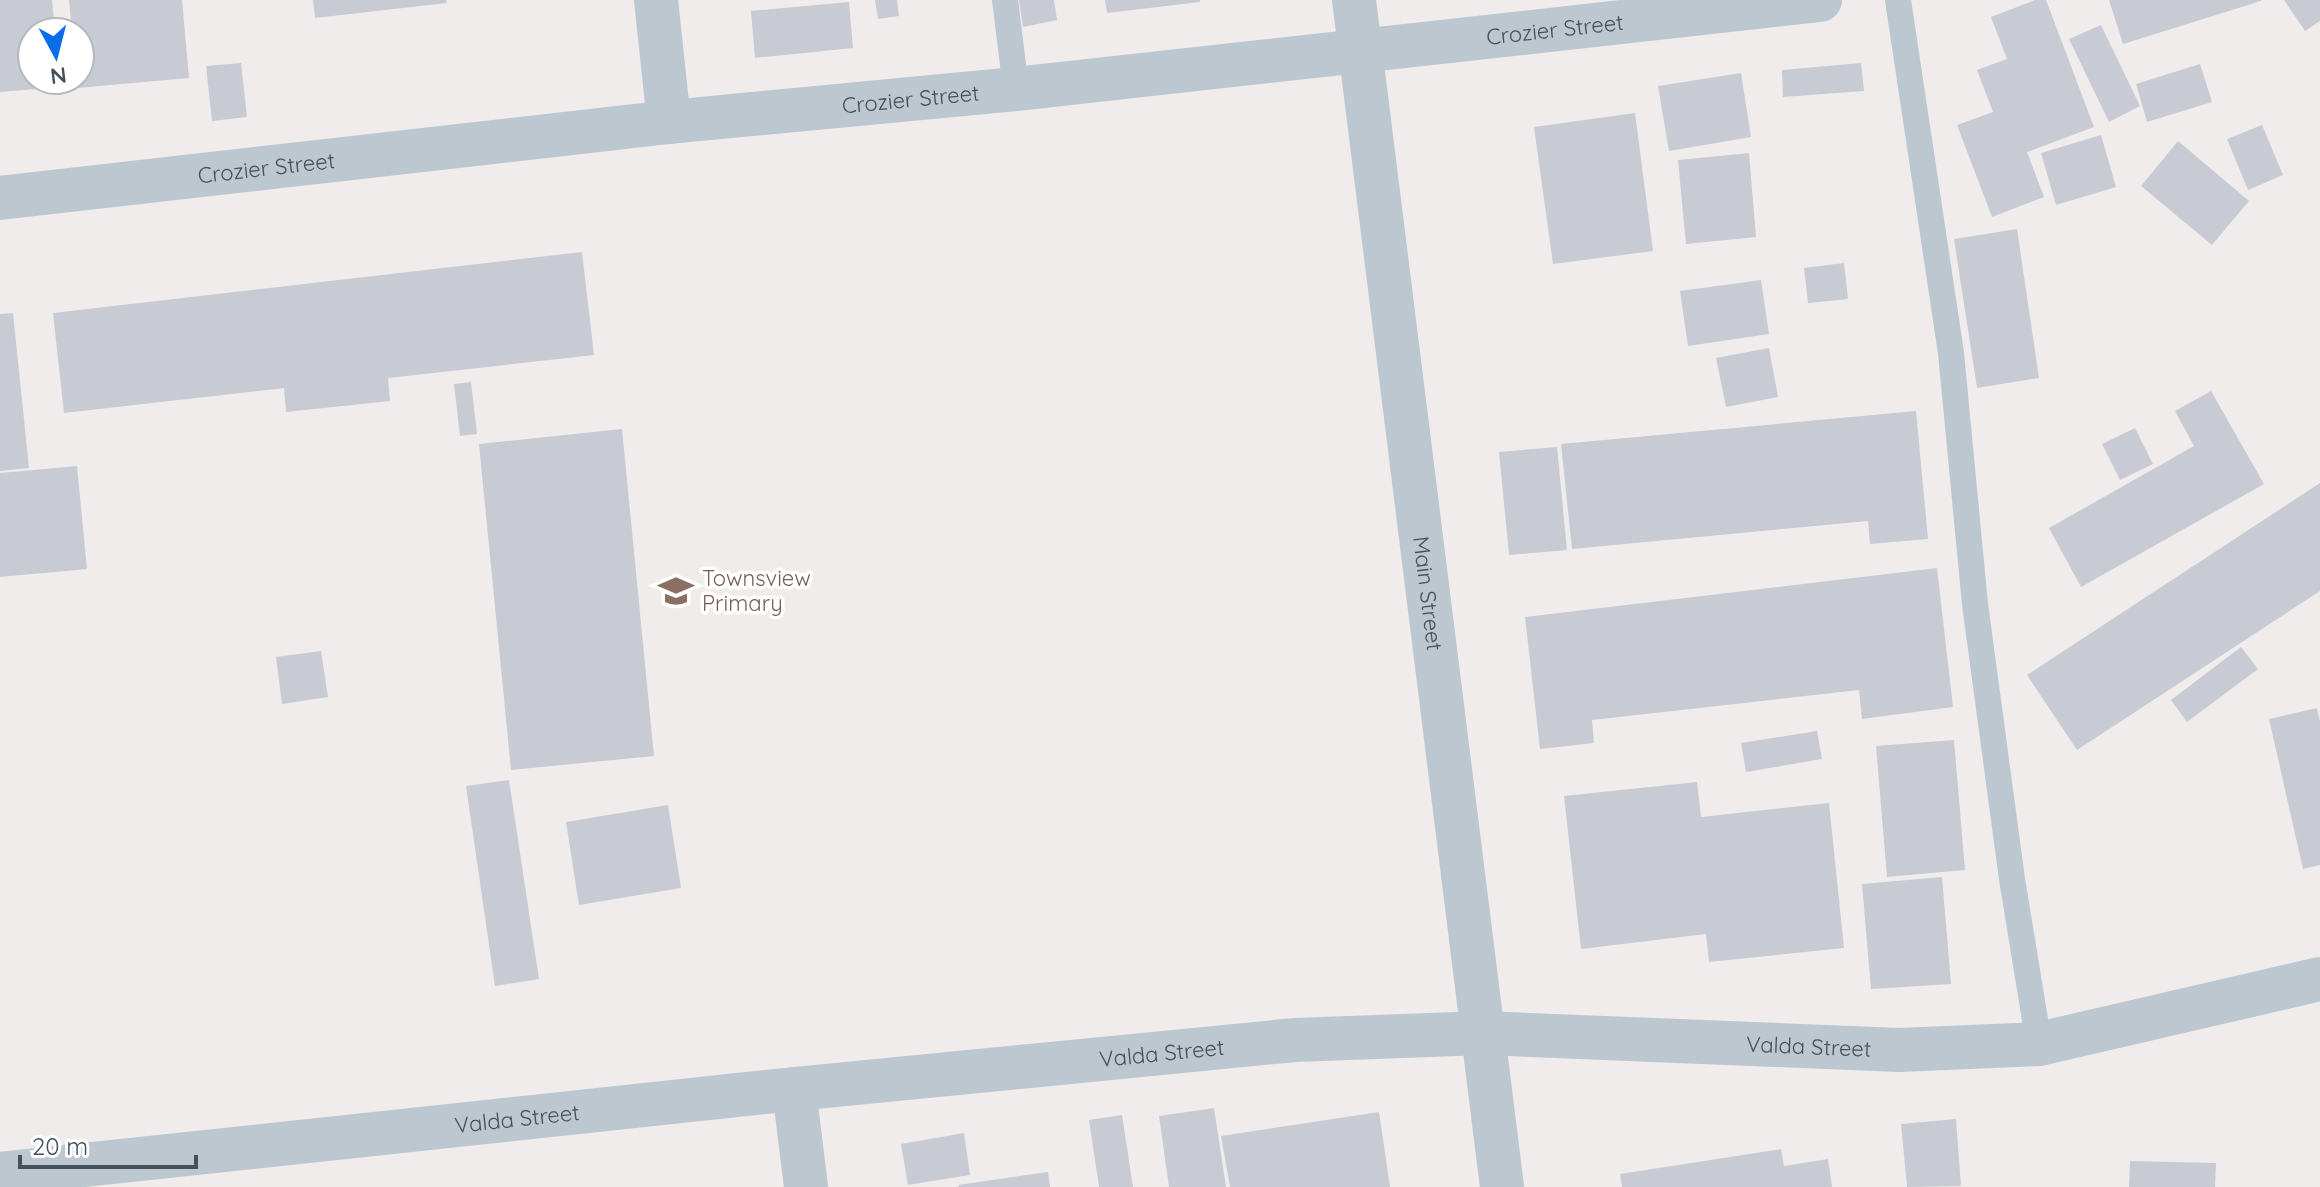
<svg xmlns="http://www.w3.org/2000/svg" width="2320" height="1187" font-family="Quicksand,sans-serif">
<style>
.building{fill:#c8cbd3}
.lines{fill:none;stroke-linecap:round;stroke-linejoin:round}
.service{stroke:#bcc7d0;stroke-width:26}
.minor{stroke:#bcc7d0;stroke-width:44}
.labels{text-anchor:middle;stroke-width:7;stroke-linejoin:round;paint-order:stroke}
.street-label{font-size:22px;fill:#44505b;stroke:#fff}
.education-label{font-size:22px;fill:#785e54;stroke:#fff;text-anchor:start}
</style>
<rect width="100%" height="100%" fill="#f0ecec"/>
<g class="building">
<path d="M0 0H52L55 32H32V80H59L60 87 0 92Z"/>
<path d="M69 0H182L189 78 77 88 76 80H80V32H72Z"/>
<path d="M313 0H446L447 3 315 18Z"/>
<path d="M875 0H897L899 16 878 19Z"/>
<path d="M1019 0H1054L1057 20 1023 27Z"/>
<path d="M1105 0H1200V2L1107 13Z"/>
<path d="M2035 0H2046L2094 127 2027 152 2044 197 1992 217 1957 125 1993 112 1977 70 2007 59 1991 17Z"/>
<path d="M2109 0H2261V1L2123 44Z"/>
<path d="M2284 0H2320V21L2305 31Z"/>
<path d="M849 2 853 48 755 58 751 11Z"/>
<path d="M2101 25 2140 106 2109 122 2069 39Z"/>
<path d="M241 63 247 117 212 121 206 66Z"/>
<path d="M1861 63 1864 91 1783 97 1782 70Z"/>
<path d="M2200 64 2212 102 2147 122 2136 84Z"/>
<path d="M1741 73 1751 137 1669 151 1658 86Z"/>
<path d="M1635 113 1653 251 1553 264 1534 127Z"/>
<path d="M2262 125 2283 175 2248 190 2227 139Z"/>
<path d="M2101 135 2116 187 2056 205 2041 153Z"/>
<path d="M2178 141 2249 201 2212 245 2141 186Z"/>
<path d="M1749 153 1756 237 1686 244 1678 160Z"/>
<path d="M2017 229 2039 378 1977 388 1954 239Z"/>
<path d="M582 252 594 355 388 378 390 401 286 412 284 388 64 413 53 313Z"/>
<path d="M1844 263 1848 299 1808 303 1804 268Z"/>
<path d="M1761 280 1769 334 1688 346 1680 291Z"/>
<path d="M13 313 29 468 0 471V314Z"/>
<path d="M1769 348 1778 397 1726 407 1716 358Z"/>
<path d="M471 382 477 434 460 436 454 384Z"/>
<path d="M2211 391 2264 484 2081 587 2049 528 2194 446 2175 411Z"/>
<path d="M1916 411 1928 539 1870 544 1868 521 1572 549 1561 444Z"/>
<path d="M2135 428 2153 464 2120 480 2102 444Z"/>
<path d="M622 429 654 756 511 770 479 444Z"/>
<path d="M1557 447 1567 550 1509 555 1499 452Z"/>
<path d="M77 466 87 569 0 577V473Z"/>
<path d="M2320 483V591L2077 750 2027 675Z"/>
<path d="M1937 568 1953 707 1862 719 1859 690 1592 720 1594 743 1540 749 1525 617Z"/>
<path d="M2241 647 2258 669 2187 722 2171 700Z"/>
<path d="M321 651 328 697 282 704 276 657Z"/>
<path d="M2317 708 2320 722V865L2303 869 2269 719Z"/>
<path d="M1817 731 1822 759 1746 772 1741 743Z"/>
<path d="M1954 740 1965 870 1887 877 1876 746Z"/>
<path d="M509 780 539 979 495 986 466 786Z"/>
<path d="M1697 782 1701 817 1829 803 1844 948 1709 962 1706 934 1581 949 1564 796Z"/>
<path d="M668 805 681 888 579 905 566 822Z"/>
<path d="M1942 877 1951 984 1871 989 1862 884Z"/>
<path d="M1214 1108 1226 1187H1169L1159 1116Z"/>
<path d="M1379 1112 1390 1187H1230L1221 1136Z"/>
<path d="M1122 1115 1133 1187H1099L1089 1120Z"/>
<path d="M1956 1119 1961 1186 1907 1187 1901 1124Z"/>
<path d="M964 1133 970 1175 908 1185 901 1144Z"/>
<path d="M1781 1149 1784 1166 1828 1159 1832 1187H1622L1620 1174Z"/>
<path d="M2130 1161 2216 1163 2215 1187H2129Z"/>
<path d="M1048 1172 1050 1187H959L958 1185Z"/>
</g>
<g class="lines">
<g class="service">
<path d="M1005 0 1016 89"/>
<path d="M1898 0 1951 353 1975 604 2012 879 2039 1044"/>
</g>
<g class="minor">
<path d="M656 0 669 122"/>
<path id="s1" d="M1354 0 1502 1187"/>
<path id="s2" d="M0 198 669 122 1016 89 1820 0"/>
<path d="M794 1089 806 1187"/>
<path id="s3" d="M0 1174 794 1089 1295 1040 1483 1033 1899 1050 2039 1044 2320 979"/>
</g>
</g>
<defs>
<g id="school-bare" transform="scale(2.76)"><path d="M0-5L7-2L0 1L-7-2ZM-4 1L0 2.5L4 1V4Q0 6-4 4Z" fill="#8d6e63" stroke="#fff" stroke-width="2.5" paint-order="stroke"/></g>
</defs>
<g fill-rule="evenodd">
<use href="#school-bare" x="676" y="591"/>
</g>
<g class="labels">
<g class="street-label">
<text dy="8" stroke="none"><textPath href="#s2" startOffset="1564">Crozier Street</textPath></text>
<text dy="8" stroke="none"><textPath href="#s2" startOffset="916">Crozier Street</textPath></text>
<text dy="8" stroke="none"><textPath href="#s2" startOffset="268">Crozier Street</textPath></text>
<text dy="8" stroke="none"><textPath href="#s1" startOffset="598">Main Street</textPath></text>
<text dy="8" stroke="none"><textPath href="#s3" startOffset="1816">Valda Street</textPath></text>
<text dy="8" stroke="none"><textPath href="#s3" startOffset="1168">Valda Street</textPath></text>
<text dy="8" stroke="none"><textPath href="#s3" startOffset="520">Valda Street</textPath></text>
</g>
<g class="education-label">
<text x="702" y="586">Townsview<tspan x="702" dy="25">Primary</tspan></text>
</g>
</g>
<g transform="translate(56 56) rotate(173)"><circle r="38" fill="#ffffff" stroke="#b4b9bd" stroke-width="2"/>
<path d="M0-6L14 30L0 20L-14 30Z" fill="#0b6deb"/>
<text y="-12" font-size="22" font-weight="bold" text-anchor="middle" fill="#44505b">N</text>
</g>
<path d="M20 1155v12h176v-12" fill="none" stroke="#44505b" stroke-width="4"/>
<text x="32" y="1155" font-size="24" fill="#44505b" stroke="#ffffff" stroke-width="6" paint-order="stroke">20 m</text>
</svg>
